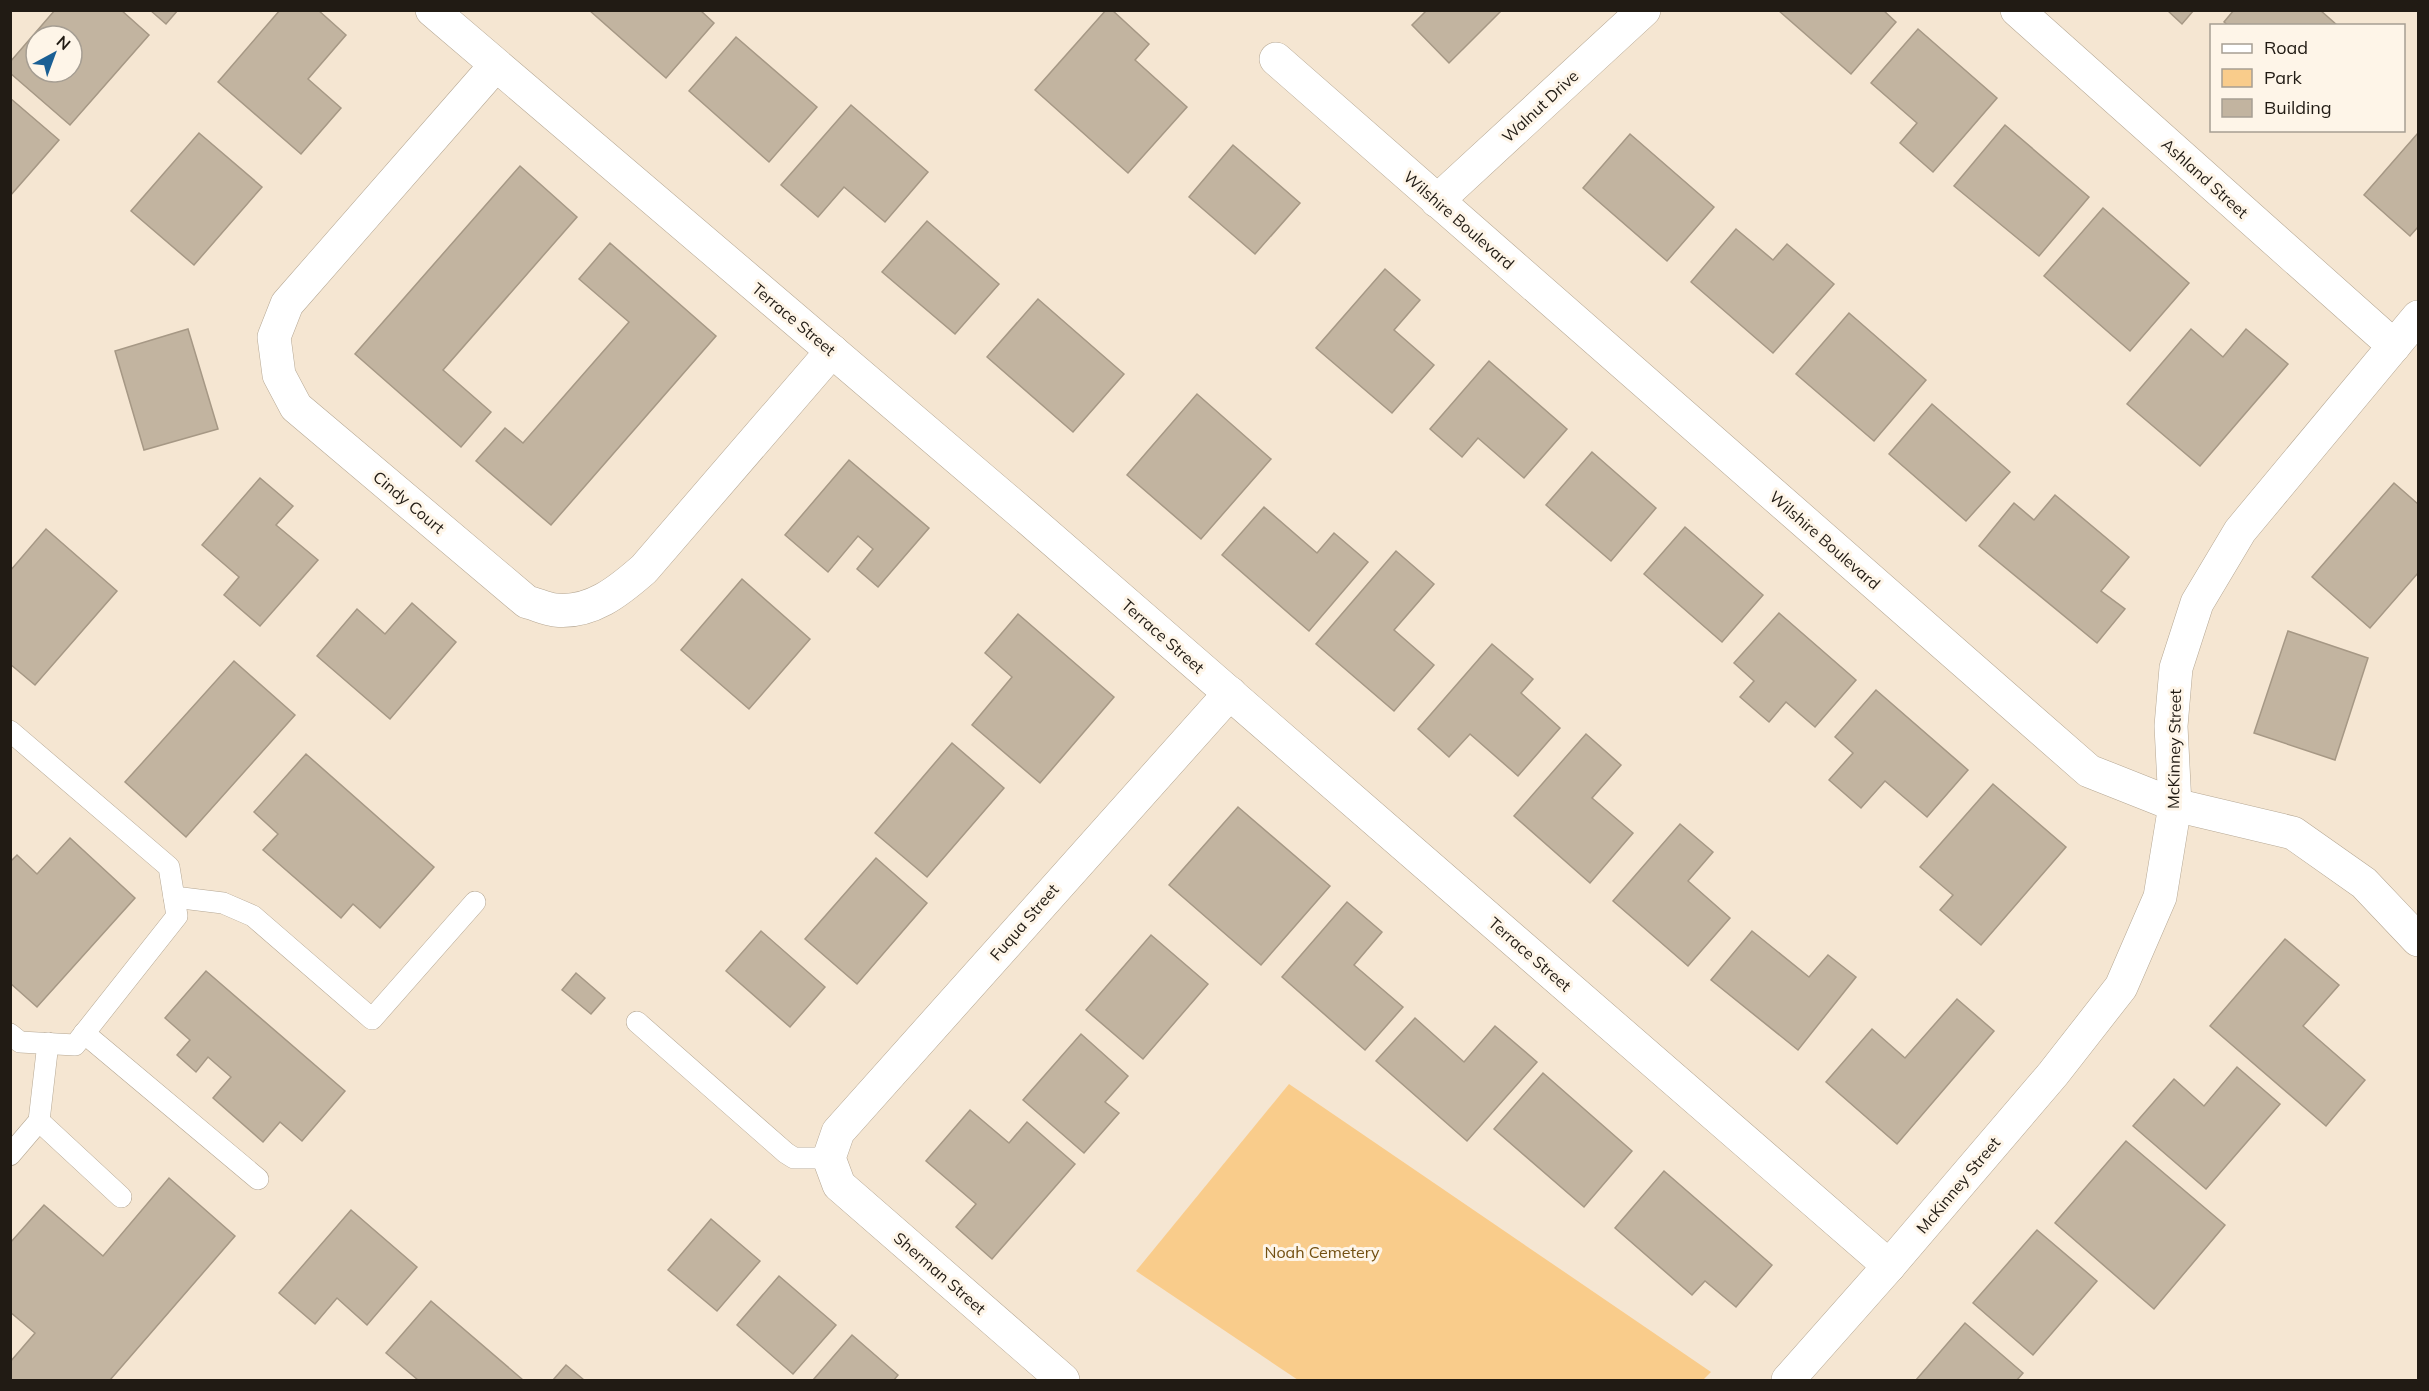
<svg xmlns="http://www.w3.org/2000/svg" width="2429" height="1391" font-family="Mulish,sans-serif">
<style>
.green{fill:#f9cc8b}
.building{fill:#c2b4a0;stroke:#a69885;stroke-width:1.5;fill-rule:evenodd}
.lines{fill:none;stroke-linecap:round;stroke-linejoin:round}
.service-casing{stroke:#b5a793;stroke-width:22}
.minor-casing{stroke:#b5a793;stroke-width:34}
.service{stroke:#fff;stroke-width:21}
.minor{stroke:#fff;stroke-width:33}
.labels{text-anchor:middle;stroke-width:6;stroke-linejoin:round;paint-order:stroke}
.street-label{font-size:16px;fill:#211b14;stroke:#fef5e8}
.park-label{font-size:16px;fill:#724f10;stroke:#fef5e8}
</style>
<rect width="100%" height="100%" fill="#f5e6d2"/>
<path class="green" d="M1289 1084 1711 1372 1703 1380H1298L1136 1271Z"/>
<g class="building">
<path d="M55 10H121L149 35 70 125 10 73V62ZM36 36H72V72H36Z"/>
<path d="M150 10H178L166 24Z"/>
<path d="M280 10H318L346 35 308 79 341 108 301 154 218 82Z"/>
<path d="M589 10H700L714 23 666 78Z"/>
<path d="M1106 10H1112L1149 44 1135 60 1187 107 1128 173 1035 90Z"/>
<path d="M1427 10H1502L1449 63 1412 25Z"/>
<path d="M1778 10H1883L1896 22 1851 74Z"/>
<path d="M2167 10H2194L2182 24Z"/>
<path d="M2234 10H2320L2338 26H2229L2224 22Z"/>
<path d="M1918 29 1997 98 1933 172 1900 143 1917 123 1871 83Z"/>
<path d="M736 37 817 107 769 162 689 91Z"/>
<path d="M10 98 59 140 10 196Z"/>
<path d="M851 105 928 172 885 222 844 187 818 217 781 185Z"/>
<path d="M2005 125 2089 197 2039 256 1954 186Z"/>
<path d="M199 133 262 187 194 265 131 211Z"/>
<path d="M2418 133V227L2410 236 2364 195Z"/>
<path d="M1630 134 1714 207 1667 261 1583 188Z"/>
<path d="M1233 145 1300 203 1255 254 1189 197Z"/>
<path d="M520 166 577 217 443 370 491 412 461 447 355 354Z"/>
<path d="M2103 208 2189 283 2130 351 2044 276Z"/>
<path d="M927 221 999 284 955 334 882 272Z"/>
<path d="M1736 229 1773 260 1787 244 1834 284 1773 353 1691 282Z"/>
<path d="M610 243 716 336 551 525 476 461 505 428 523 443 629 322 579 279Z"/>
<path d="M1385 269 1420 300 1394 330 1434 365 1392 413 1316 348Z"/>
<path d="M1038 299 1124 374 1073 432 987 357Z"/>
<path d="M1849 313 1926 380 1874 441 1796 374Z"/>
<path d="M188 329 218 429 144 450 115 351Z"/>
<path d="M2191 329 2223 357 2246 329 2288 364 2200 466 2127 404Z"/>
<path d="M1489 361 1567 429 1524 478 1478 438 1462 457 1430 429Z"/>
<path d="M1197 394 1271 459 1201 539 1127 475Z"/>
<path d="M1932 404 2010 472 1966 521 1889 454Z"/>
<path d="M1592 452 1656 508 1611 561 1546 505Z"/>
<path d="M849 460 929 528 878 587 857 569 873 549 858 536 828 572 785 535Z"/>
<path d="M260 478 293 506 276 525 318 560 260 626 224 595 239 577 202 545Z"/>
<path d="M2394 483 2418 504V573L2370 628 2312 577Z"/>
<path d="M2055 495 2129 557 2101 591 2125 609 2097 643 1979 546 2014 503 2034 520Z"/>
<path d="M1264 507 1317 553 1334 533 1368 562 1309 631 1222 555Z"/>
<path d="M1685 527 1763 595 1722 642 1644 574Z"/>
<path d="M46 529 117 591 35 685 10 664V571Z"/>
<path d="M1396 551 1434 584 1394 630 1434 665 1394 711 1316 644Z"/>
<path d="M742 579 810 639 749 709 681 650Z"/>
<path d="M412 603 456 642 390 719 317 656 357 609 385 634Z"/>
<path d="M1779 613 1856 680 1815 727 1786 702 1769 722 1740 697 1754 681 1734 663Z"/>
<path d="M1018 614 1114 697 1040 783 972 725 1012 677 985 653Z"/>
<path d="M2288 631 2368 658 2335 760 2254 733Z"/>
<path d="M1492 644 1533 679 1521 693 1560 728 1518 776 1470 734 1449 757 1418 729Z"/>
<path d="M234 661 295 715 186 837 125 782Z"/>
<path d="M1876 690 1968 770 1927 817 1885 781 1861 808 1829 780 1853 753 1835 737Z"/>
<path d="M1586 734 1621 765 1592 798 1633 833 1590 883 1514 816Z"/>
<path d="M952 743 1004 788 927 877 875 833Z"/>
<path d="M306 754 434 867 380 928 353 904 341 918 263 850 278 834 254 812Z"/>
<path d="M1993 784 2066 847 1981 945 1940 910 1953 895 1920 867Z"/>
<path d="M1238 807 1330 886 1261 965 1169 885Z"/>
<path d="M1680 824 1713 852 1688 881 1730 918 1688 966 1613 901Z"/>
<path d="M70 838 135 898 37 1007 10 983V862L17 855 37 874Z"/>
<path d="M876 858 927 903 857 984 805 939Z"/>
<path d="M1347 902 1382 932 1354 965 1403 1007 1365 1050 1282 977Z"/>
<path d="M761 931 825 987 790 1027 726 971Z"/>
<path d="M1752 931 1809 977 1828 955 1856 977 1798 1050 1711 980Z"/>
<path d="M1151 935 1208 984 1143 1059 1086 1010Z"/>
<path d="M2285 939 2339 985 2303 1026 2365 1080 2326 1126 2210 1026Z"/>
<path d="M206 971 345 1091 302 1141 280 1122 263 1142 213 1098 231 1077 208 1057 196 1072 177 1055 190 1040 165 1018Z"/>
<path d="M576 973 605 998 591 1014 562 990Z"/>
<path d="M1957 999 1994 1031 1897 1144 1826 1082 1872 1029 1905 1058Z"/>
<path d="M1415 1018 1464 1062 1495 1026 1537 1062 1467 1141 1376 1061Z"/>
<path d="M1081 1034 1128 1076 1105 1102 1119 1113 1084 1153 1023 1100Z"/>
<path d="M2237 1067 2280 1104 2206 1189 2133 1126 2174 1079 2204 1106Z"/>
<path d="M1543 1073 1632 1151 1584 1207 1494 1129Z"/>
<path d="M970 1110 1009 1143 1027 1122 1075 1164 992 1259 956 1227 976 1204 926 1161Z"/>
<path d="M2126 1141 2225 1225 2154 1309 2055 1223Z"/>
<path d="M1664 1171 1772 1265 1736 1307 1705 1281 1692 1295 1615 1228Z"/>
<path d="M169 1178 235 1236 110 1380H10V1362L35 1333 10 1312V1243L44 1205 103 1256Z"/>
<path d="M351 1210 417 1267 367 1325 337 1298 315 1324 279 1293Z"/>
<path d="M711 1219 760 1261 717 1311 668 1270Z"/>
<path d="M2037 1230 2097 1281 2033 1355 1973 1303Z"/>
<path d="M779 1276 836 1325 793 1374 737 1325Z"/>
<path d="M431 1301 523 1380H418L386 1353Z"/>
<path d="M1965 1323 2023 1373 2017 1380H1916Z"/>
<path d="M852 1335 898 1375 894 1380H813Z"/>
<path d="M566 1365 584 1380H553Z"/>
</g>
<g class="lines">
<g class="service-casing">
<g id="service">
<path d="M10 731 169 867 177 916 75 1045 20 1042 10 1034"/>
<path d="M174 897 223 903 253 916 372 1019 475 902"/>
<path d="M637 1022 786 1153 794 1158H829"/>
<path d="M84 1033 258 1179"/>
<path d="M39 1121 121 1197"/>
<path d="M10 1155 39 1121 48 1043"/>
</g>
</g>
<g class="minor-casing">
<g id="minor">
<path d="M432 10 1030 520 1889 1266"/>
<path d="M2017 10 2394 346"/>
<path d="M1276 59 2089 771 2175 805 2293 833 2364 883 2418 940"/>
<path d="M495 66 287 304 274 337 279 375 296 407 527 602C536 604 546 609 555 610 591 614 619 591 644 569L832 351"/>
<path d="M1437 201 1644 10"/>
<path d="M1063 1380 839 1185 829 1158 838 1132 1230 693"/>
<path d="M1788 1380 1889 1266 2053 1074 2121 987 2160 897 2175 805 2171 726 2176 668 2197 603 2240 531 2418 317"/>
</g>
</g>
<use href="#service" class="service"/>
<use href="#minor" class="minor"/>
</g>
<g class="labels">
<g class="street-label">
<text transform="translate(1540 106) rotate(-43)" y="6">Walnut Drive</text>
<text transform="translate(2205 178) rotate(42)" y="6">Ashland Street</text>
<text transform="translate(1459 220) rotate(41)" y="6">Wilshire Boulevard</text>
<text transform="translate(794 319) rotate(40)" y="6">Terrace Street</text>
<text transform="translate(409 502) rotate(40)" y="6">Cindy Court</text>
<text transform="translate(1825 540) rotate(41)" y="6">Wilshire Boulevard</text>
<text transform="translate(1163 636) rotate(41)" y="6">Terrace Street</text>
<text transform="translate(2174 749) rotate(-89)" y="6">McKinney Street</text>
<text transform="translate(1024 922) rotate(-49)" y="6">Fuqua Street</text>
<text transform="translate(1530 954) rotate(41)" y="6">Terrace Street</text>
<text transform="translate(1958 1185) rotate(-50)" y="6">McKinney Street</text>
<text transform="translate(940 1273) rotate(41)" y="6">Sherman Street</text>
</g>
<g class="park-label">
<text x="1322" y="1258">Noah Cemetery</text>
</g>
</g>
<rect width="2429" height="1391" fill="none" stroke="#211b14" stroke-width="24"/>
<rect x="2210" y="24" width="195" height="108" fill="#fef5e8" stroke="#a69e93" stroke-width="1.5"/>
<rect x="2222" y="44" width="30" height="9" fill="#ffffff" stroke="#a69e93" stroke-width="1.5"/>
<text x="2264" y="54" font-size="18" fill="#211b14">Road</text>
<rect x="2222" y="69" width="30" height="18" fill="#f9cc8b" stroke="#a69e93" stroke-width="1.5"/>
<text x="2264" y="84" font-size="18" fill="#211b14">Park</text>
<rect x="2222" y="99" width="30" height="18" fill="#c2b4a0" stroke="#a69e93" stroke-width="1.5"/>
<text x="2264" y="114" font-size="18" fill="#211b14">Building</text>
<g transform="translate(54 54) rotate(41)"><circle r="28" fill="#fef5e8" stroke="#a69e93" stroke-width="1.5"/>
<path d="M0-4.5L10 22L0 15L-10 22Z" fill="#1a5f94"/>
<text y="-9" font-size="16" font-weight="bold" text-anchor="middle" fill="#211b14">N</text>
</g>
</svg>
